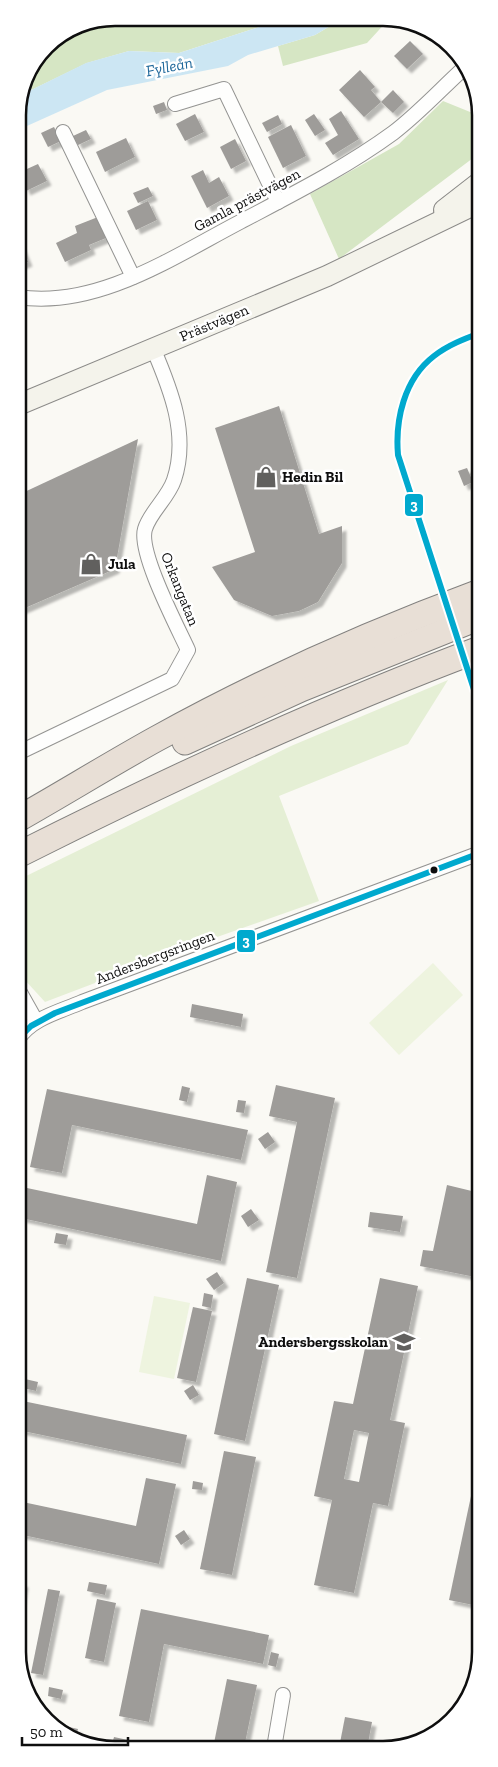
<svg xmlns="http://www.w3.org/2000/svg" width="498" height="1767" font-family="'Zilla Slab',serif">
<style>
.green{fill:#e5efd5}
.forest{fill:#d6e6c4}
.pitch{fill:#eef4df}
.water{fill:#cce6f3}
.building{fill:#9e9c99;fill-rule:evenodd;filter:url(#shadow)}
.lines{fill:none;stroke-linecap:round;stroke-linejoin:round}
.street-casing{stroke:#949492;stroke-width:16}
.secondary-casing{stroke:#8b8a88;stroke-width:22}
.highway-casing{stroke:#82817f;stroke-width:27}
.street{stroke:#fefefd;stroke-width:14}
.secondary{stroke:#f4f3eb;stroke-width:20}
.highway{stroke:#e8dfd6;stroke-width:25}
.bus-1-casing{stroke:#fff;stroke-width:10}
.bus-1{stroke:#00a9ce;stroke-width:6}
.bus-dot{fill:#0e0e0e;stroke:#fff;stroke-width:2}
.labels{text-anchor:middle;stroke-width:5;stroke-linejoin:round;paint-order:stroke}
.street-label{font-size:15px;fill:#0e0e0e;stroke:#fff}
.poi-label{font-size:15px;font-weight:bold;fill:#0e0e0e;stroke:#fff;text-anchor:start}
.water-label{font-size:16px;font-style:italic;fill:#1e679a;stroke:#fff}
.rim{fill:none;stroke:#0e0e0e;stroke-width:2.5}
.line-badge{stroke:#fff;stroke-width:2}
.badge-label{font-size:14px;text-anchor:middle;font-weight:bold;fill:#fff}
</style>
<defs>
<filter id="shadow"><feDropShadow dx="4.5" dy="4.5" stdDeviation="1" flood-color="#0004"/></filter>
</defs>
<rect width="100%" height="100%" fill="#faf9f4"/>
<path class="green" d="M448 680 408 744 279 796 319 901 203 942 45 1002 24 979 18 977V880L291 746Z"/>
<g class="forest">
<path d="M115 18 284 19 179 53 129 51 87 63 21 95C28 65 48 39 77 25 88 20 104 20 115 18Z"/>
<path d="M342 19H389L367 43 283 66 278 46 315 35Z"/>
<path d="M443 101 480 116 477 155 339 259 310 194 399 144Z"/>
</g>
<g class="pitch">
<path d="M433 963 463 995 399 1055 369 1023Z"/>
<path d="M154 1296 190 1303 174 1379 139 1372Z"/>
</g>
<path class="water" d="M284 19H342L315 35 248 55 228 66 107 90 18 130V109L21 95 86 63 129 51 179 53Z"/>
<g class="building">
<path d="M410 41 423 54 407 69 394 56Z"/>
<path d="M360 70 375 87 371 90 381 102 364 117 339 90Z"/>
<path d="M393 90 404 102 393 113 381 102Z"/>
<path d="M164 102 167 110 156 114 153 106Z"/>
<path d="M341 111 359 139 333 155 325 143 338 135 329 119Z"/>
<path d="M195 114 204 132 185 141 176 124Z"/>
<path d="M314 114 325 130 315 136 305 120Z"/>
<path d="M278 115 282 124 267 132 262 123Z"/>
<path d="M291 125 306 156 283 168 268 137Z"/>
<path d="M54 127 61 141 48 147 41 133Z"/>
<path d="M86 130 91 139 78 145 73 136Z"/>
<path d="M126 138 135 157 105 172 96 152Z"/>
<path d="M235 139 246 161 231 169 220 147Z"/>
<path d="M38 164 47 181 26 191 18 173Z"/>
<path d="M203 170 209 183 219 177 229 196 207 208 191 176Z"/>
<path d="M148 187 153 196 138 203 133 193Z"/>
<path d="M148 201 157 220 136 230 127 211Z"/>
<path d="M98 217 106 238 89 245 91 250 65 262 56 243 77 233 75 226Z"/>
<path d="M21 245 28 262 18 266V246Z"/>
<path d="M279 406 319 534 342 526V563L318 602 299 611 272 616 234 600 212 567 255 552 215 428Z"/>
<path d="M138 439 115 569 18 611V495Z"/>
<path d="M467 468 473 482 464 486 458 471Z"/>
<path d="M192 1004 243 1014 241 1027 190 1017Z"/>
<path d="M276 1085 335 1098 297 1278 266 1272 297 1122 269 1116Z"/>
<path d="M182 1086 190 1088 187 1102 179 1100Z"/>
<path d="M47 1089 248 1130 241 1160 72 1125 62 1173 30 1167Z"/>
<path d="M238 1100 246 1101 244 1113 236 1112Z"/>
<path d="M268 1132 275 1142 265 1149 258 1139Z"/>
<path d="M207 1175 237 1182 221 1261 21 1218 27 1188 197 1224Z"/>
<path d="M447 1185 480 1193V1278L420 1266 423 1250 433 1251Z"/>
<path d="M251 1209 259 1220 248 1227 241 1216Z"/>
<path d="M370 1212 403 1216 400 1232 368 1227Z"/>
<path d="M56 1233 68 1235 66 1245 54 1243Z"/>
<path d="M217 1272 224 1283 214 1290 206 1279Z"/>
<path d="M247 1278 279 1285 245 1441 214 1434Z"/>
<path d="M380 1278 418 1286 390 1420 405 1423 388 1506 373 1503 354 1593 314 1585 332 1500 314 1496 334 1401 353 1404ZM354 1430 369 1433 359 1482 344 1479Z"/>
<path d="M204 1293 213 1295 211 1308 202 1306Z"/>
<path d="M193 1307 212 1311 196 1382 177 1378Z"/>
<path d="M25 1379 38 1382 36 1391 23 1388Z"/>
<path d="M193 1385 199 1395 190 1400 184 1391Z"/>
<path d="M18 1400 187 1435 181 1464 18 1430Z"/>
<path d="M224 1451 256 1457 232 1575 200 1569Z"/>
<path d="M146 1478 176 1484 159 1564 18 1534V1501L136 1526Z"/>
<path d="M193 1481 203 1483 202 1490 192 1489Z"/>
<path d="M471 1496 480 1498V1571L473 1605 449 1600Z"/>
<path d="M184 1530 190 1539 181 1545 175 1536Z"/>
<path d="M18 1582 24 1583 20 1607H18Z"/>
<path d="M89 1582 107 1585 105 1595 87 1591Z"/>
<path d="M48 1589 60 1591 43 1675 31 1673Z"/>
<path d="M97 1599 116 1603 104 1662 85 1658Z"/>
<path d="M141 1609 269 1635 263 1664 164 1644 149 1722 119 1716Z"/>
<path d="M271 1652 279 1654 276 1667 268 1665Z"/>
<path d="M227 1679 257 1685 244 1748H213Z"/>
<path d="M49 1687 63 1690 61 1699 48 1696Z"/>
<path d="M345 1717 372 1722 367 1749 339 1748Z"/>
<path d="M51 1723 78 1729 76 1737Z"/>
<path d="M114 1737 160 1747V1748H111Z"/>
</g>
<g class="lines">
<g class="street-casing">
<g id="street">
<path d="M175 104 224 89 278 202"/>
<path d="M63 132 133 277"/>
<path d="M18 297C97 309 173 257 240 222 293 194 345 168 393 133 418 114 440 90 463 69"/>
<path d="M18 753 172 679 188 650C177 626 138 552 145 529 150 512 168 498 174 480 189 435 171 390 153 348"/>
<path d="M18 989 36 1021"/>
<path d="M18 1039C32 1018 59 1012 82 1002L480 853"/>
<path d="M274 1748 283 1695"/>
</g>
</g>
<g class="secondary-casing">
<g id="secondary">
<path d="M444 210 480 182"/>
<path d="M18 405 327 276 480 202"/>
</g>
</g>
<g class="highway-casing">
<g id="highway">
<path d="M185 742 301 689 480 617"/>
<path d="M18 819C64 793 109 765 156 739 259 682 369 633 480 592"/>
<path d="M18 855C169 779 322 708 480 649"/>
</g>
</g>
<use href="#street" class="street"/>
<use href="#secondary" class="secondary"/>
<use href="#highway" class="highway"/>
<g class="bus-1-casing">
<g id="bus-1">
<path d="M480 333C464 339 448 345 434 356 404 379 395 420 398 455L480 708"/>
<path d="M18 1039 31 1026 55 1013 480 853"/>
</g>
</g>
<use href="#bus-1" class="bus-1"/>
</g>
<defs>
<g id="shop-bare" transform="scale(1.725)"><path d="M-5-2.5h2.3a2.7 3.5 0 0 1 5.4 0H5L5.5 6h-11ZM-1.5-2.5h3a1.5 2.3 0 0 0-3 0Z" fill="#61605e" stroke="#fff" stroke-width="2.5" paint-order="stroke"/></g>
<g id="school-bare" transform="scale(1.725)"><path d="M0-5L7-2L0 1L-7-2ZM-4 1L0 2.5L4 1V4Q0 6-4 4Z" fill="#61605e" stroke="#fff" stroke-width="2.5" paint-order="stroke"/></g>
</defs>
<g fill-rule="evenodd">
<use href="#shop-bare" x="266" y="477"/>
<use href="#shop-bare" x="91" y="564"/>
<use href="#school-bare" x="404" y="1342"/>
</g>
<circle class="bus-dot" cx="434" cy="870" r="4.5"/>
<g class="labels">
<g class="street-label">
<text transform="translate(247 200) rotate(-28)" y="5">Gamla prästvägen</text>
<text transform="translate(214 323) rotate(-23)" y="5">Prästvägen</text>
<text transform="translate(180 589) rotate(68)" y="5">Orkangatan</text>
<text transform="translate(155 957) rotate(-21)" y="5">Andersbergsringen</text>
</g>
<g class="poi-label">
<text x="282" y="482">Hedin Bil</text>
<text x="108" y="569">Jula</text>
<text x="388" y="1347" text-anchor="end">Andersbergsskolan</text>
</g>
<g class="water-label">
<text transform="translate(169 66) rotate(-11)" y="6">Fylleån</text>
</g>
</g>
<path d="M0 0H498V1767H0ZM115 26H383A89 89 0 0 1 472 115V1652A89 89 0 0 1 383 1741H115A89 89 0 0 1 26 1652V115A89 89 0 0 1 115 26Z" fill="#fff" fill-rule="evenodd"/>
<path class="rim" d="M115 26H383A89 89 0 0 1 472 115V1652A89 89 0 0 1 383 1741H115A89 89 0 0 1 26 1652V115A89 89 0 0 1 115 26Z"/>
<g class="line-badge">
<rect x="404" y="493" width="20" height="24" rx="5" fill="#00a9ce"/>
<rect x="236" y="929" width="20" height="24" rx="5" fill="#00a9ce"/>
</g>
<g class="badge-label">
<text x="414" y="510">3</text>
<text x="246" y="946">3</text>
</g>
<path d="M22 1737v8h106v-8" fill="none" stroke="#0e0e0e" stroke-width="2.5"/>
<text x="30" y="1737" font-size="15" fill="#0e0e0e" stroke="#ffffff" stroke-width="4" paint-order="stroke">50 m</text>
</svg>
